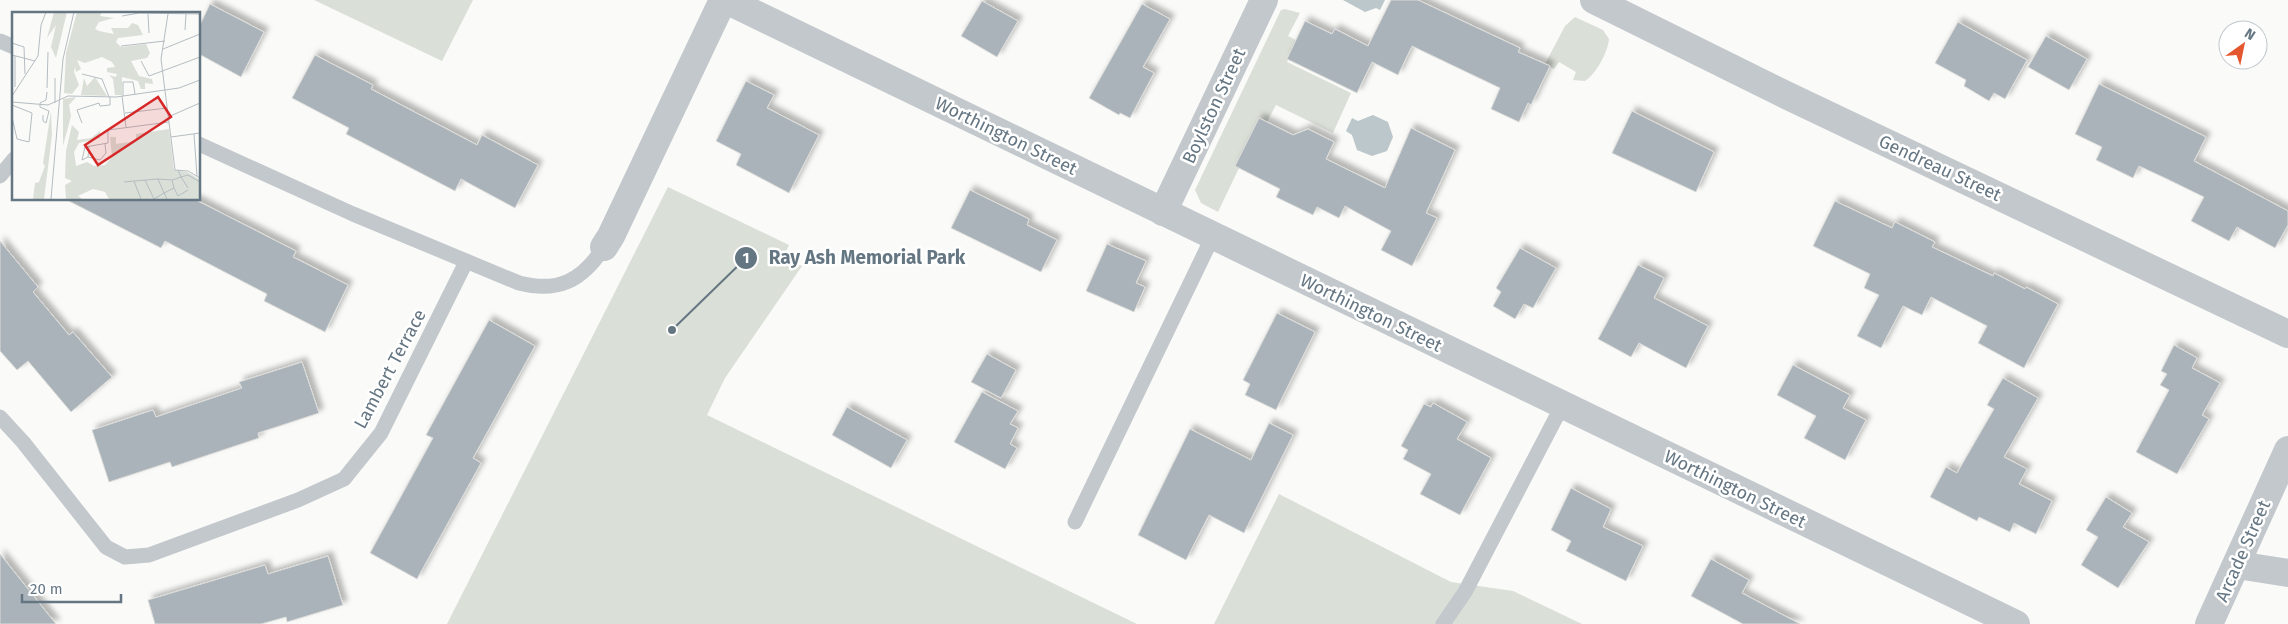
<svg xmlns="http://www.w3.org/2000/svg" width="2288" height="624" font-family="'Fira Sans',sans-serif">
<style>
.green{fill:#dadfd7}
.water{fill:#bbc7cb}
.building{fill:#aab3b9;stroke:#dcdcda;filter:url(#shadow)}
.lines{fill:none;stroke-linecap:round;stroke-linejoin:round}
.lane{stroke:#c3c8cc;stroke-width:15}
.street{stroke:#c3c8cc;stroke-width:28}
.labels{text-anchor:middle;stroke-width:5;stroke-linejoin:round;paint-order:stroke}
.street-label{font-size:18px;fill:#657683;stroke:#fff}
.inset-road{fill:none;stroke:#b5bdc2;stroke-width:1}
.view{fill:#d62828;fill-opacity:0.15;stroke:#d62828;stroke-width:2.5}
.inset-edge{fill:none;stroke:#657683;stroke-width:2.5}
.leader{fill:none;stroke:#657683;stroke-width:2}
.callout-dot{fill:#657683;stroke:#fff;stroke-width:2}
.mark-label{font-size:15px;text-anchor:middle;font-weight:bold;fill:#fff}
.callout-label{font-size:19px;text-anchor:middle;font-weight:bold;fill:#657683;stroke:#fff;stroke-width:5;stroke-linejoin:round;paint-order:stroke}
</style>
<defs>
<filter id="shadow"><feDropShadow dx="4.5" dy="-4.5" stdDeviation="2.5" flood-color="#0004"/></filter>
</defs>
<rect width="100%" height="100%" fill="#fafaf8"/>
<g class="green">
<path d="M314 0H473L442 61Z"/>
<path d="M1285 9 1300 13 1288 36 1296 40 1287 62 1351 93 1333 133 1276 105 1267 122 1259 118 1235 166 1239 168 1218 212 1201 203 1195 190 1281 10Z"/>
<path d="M1575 17 1603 30 1609 39C1608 52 1596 74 1585 81L1573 80 1576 72 1559 62 1554 69 1545 64 1565 26Z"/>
<path d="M668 187 789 245 783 258 802 266 725 378 707 415 1137 624H447Z"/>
<path d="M1279 494 1451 582 1513 591 1582 624H1214Z"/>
</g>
<g class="water">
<path d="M1343 0H1385L1380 10 1376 8 1365 12Z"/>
<path d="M1373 115 1388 122 1393 137 1387 151 1372 156 1357 150 1352 135 1346 131 1352 118 1358 121Z"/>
</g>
<g class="building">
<path d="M1391 0H1418L1520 48 1518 52 1550 66 1531 105 1528 103 1519 122 1491 109 1500 88 1412 46 1398 75 1372 62 1357 93 1287 59 1305 21 1332 34 1335 29 1368 46Z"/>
<path d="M982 1 1018 21 997 57 961 36Z"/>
<path d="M210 4 264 32 241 77 199 54V27Z"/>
<path d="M1142 4 1170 19 1143 67 1154 73 1130 118 1120 113 1119 115 1089 98Z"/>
<path d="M1958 22 2027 60 2005 99 1994 93 1989 101 1964 86 1966 80 1935 63Z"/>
<path d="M2046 36 2087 59 2069 90 2028 67Z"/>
<path d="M315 55 373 85 371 89 477 145 482 135 538 165 515 208 461 179 455 191 346 134 349 128 292 98Z"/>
<path d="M746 81 774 95 767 108 819 135 789 193 736 165 741 154 716 141Z"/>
<path d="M2099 84 2206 137 2194 161 2288 211V225L2275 248 2237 227 2229 241 2191 221 2204 197 2165 178 2139 166 2133 178 2096 160 2102 147 2075 134Z"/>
<path d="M1632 111 1714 152 1696 192 1612 153Z"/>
<path d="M1259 118 1293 135 1308 129 1334 142 1326 159 1385 188 1411 128 1455 150 1426 213 1437 218 1412 266 1381 250 1391 231 1345 206 1339 218 1317 207 1313 215 1276 197 1280 189 1235 166Z"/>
<path d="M970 190 1029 219 1027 225 1057 240 1041 272 951 228Z"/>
<path d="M65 199H194L296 251 293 257 348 285 325 332 264 301 267 294 165 241 161 248Z"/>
<path d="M1835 201 1892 228 1895 222 1935 242 1932 247 1993 276 1994 273 2025 289 2026 287 2058 304 2024 368 1978 343 1987 326 1931 297 1922 315 1903 306 1881 348 1857 336 1879 295 1864 288 1870 274 1813 246Z"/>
<path d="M0 241 38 287 33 292 69 335 73 332 112 377 71 412 28 361 17 370 0 351Z"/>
<path d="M1107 244 1146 261 1136 283 1145 287 1134 312 1086 291Z"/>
<path d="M1520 248 1556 268 1533 308 1524 304 1515 319 1493 306 1501 292 1496 288Z"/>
<path d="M1638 265 1664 278 1654 298 1708 326 1686 368 1639 343 1631 357 1598 339Z"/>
<path d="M1277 313 1315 332 1276 410 1245 395 1250 384 1243 380Z"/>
<path d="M489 320 535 346 473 458 481 463 417 579 370 553 433 438 426 435Z"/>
<path d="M2174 345 2197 358 2192 368 2220 383 2202 415 2209 419 2177 474 2136 452 2169 390 2160 385 2167 374 2161 371Z"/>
<path d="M987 354 1016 370 1001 398 971 382Z"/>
<path d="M302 362 319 413 258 433 259 438 172 467 170 462 109 482 92 430 153 410 156 417 242 388 239 382Z"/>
<path d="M1793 365 1850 395 1843 408 1866 420 1845 460 1804 438 1816 416 1777 395Z"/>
<path d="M2003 378 2038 398 2004 457 2027 469 2019 484 2052 501 2036 534 2014 523 2010 532 1979 517 1977 521 1930 497 1946 467 1957 473 1994 409 1987 405Z"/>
<path d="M982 392 1018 411 1010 424 1018 428 1010 444 1017 448 1005 469 954 442Z"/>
<path d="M1433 403 1467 422 1457 439 1491 458 1460 515 1420 494 1431 474 1403 459 1408 450 1401 446 1424 404 1431 407Z"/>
<path d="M847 407 907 440 891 468 832 435Z"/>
<path d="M1269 423 1293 435 1244 533 1209 515 1186 560 1138 535 1190 429 1251 460Z"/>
<path d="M1571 488 1611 509 1603 527 1643 546 1626 581 1566 551 1571 541 1551 530Z"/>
<path d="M2106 497 2132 513 2123 527 2149 542 2118 588 2081 565 2098 537 2086 530Z"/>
<path d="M0 554 56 624H0Z"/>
<path d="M328 556 343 605 287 622 286 617 261 624H155L148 600 265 565 268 574Z"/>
<path d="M1711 559 1749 580 1742 593 1800 624H1743L1691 596Z"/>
</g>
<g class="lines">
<g class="lane">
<path d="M0 41 14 47"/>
<path d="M199 144 353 214 519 283C558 293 582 281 604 247"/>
<path d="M0 176 14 159"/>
<path d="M0 417 23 442 106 547 125 557 149 555 298 500 344 479 381 433 466 262"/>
<path d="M1075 522 1213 236"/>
<path d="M1443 624 1465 592 1562 406"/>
</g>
<g class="street">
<path d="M726 0 2016 624"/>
<path d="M1594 0 1784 94 2288 334"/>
<path d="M1163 212 1264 0"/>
<path d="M604 247 611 236 723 0"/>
<path d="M2237 565 2288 573"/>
<path d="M2209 624 2288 450"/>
</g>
</g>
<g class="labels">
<g class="street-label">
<text transform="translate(1214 106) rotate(-65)" y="6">Boylston Street</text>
<text transform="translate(1006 136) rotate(26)" y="6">Worthington Street</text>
<text transform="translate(1940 168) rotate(25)" y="6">Gendreau Street</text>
<text transform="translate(1371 313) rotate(26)" y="6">Worthington Street</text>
<text transform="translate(390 369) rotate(-62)" y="6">Lambert Terrace</text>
<text transform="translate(1735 489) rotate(26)" y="6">Worthington Street</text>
<text transform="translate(2243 551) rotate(-66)" y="6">Arcade Street</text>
</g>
</g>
<g transform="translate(12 12)">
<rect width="188" height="188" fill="#fafaf8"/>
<path d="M42 0H55L44 46 39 35 44 13 35 26ZM65 0H90L88 4 102 6 87 10 83 17 87 19 102 22 99 16H116L120 11 126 13 131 23 106 26 104 30 109 35 134 32 138 41 135 46 119 49 127 64 140 67 141 72 133 71V77H129L126 69 110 65V83H103L101 67 97 63 104 65 105 62 95 60V56L103 55 100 50 90 45 73 51 65 48 69 57 64 60 63 55 62 60 67 73 60 82 52 81 54 41ZM83 65 95 84 69 83 72 66 75 74ZM64 85 57 93 59 104 51 134V87ZM39 99 40 123 32 187H21L23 171 27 170 33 154 31 151ZM60 113 67 120 65 128 79 126 88 119V126L67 131 62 140 64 154 75 150 82 154 93 153 100 145 98 125H104V132L124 129V122L157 117 162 158 175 160 187 167V187H97L93 180 81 177 66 184 70 187H54L53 173 60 169 53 166 54 139Z" fill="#dadfd7"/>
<path class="inset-road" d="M136 2 137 21M156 2 149 47 163 158 176 159 188 166M110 4 127 1 188 2M173 18 174 2M0 31 12 35 13 62M109 34 153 29M151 37 188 22M0 43 23 49M3 44V75M129 49 137 64 188 45M70 62 90 67 97 85M35 76 36 40M0 84 26 44 29 13 34 0M110 84 114 115M111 84V70H121L123 82M0 90 36 93 56 84 104 85 167 76 188 68M43 91V66M0 93 20 101 17 130 5 127 0 105M113 101 155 96M31 103V109L34 111 37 99 28 95V91L34 88 35 80M156 105 188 91M70 111 65 98 87 91 88 94 98 93V85M182 122 185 164M159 125 188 121M77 134 76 145 88 148 94 141 93 132M76 145 70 148 73 135 96 131V118L157 110M133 168 142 187M160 168 162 176 152 181 146 167 160 168 169 165 166 158M122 169 146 167M112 170 122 169 129 187M162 176 166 184 176 178M176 176 169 165 176 163 188 170M39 187 51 47 62 0M142 187 152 181 155 187"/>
<path class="view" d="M146 85 159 105 86 153 73 133Z"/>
<rect width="188" height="188" class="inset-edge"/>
</g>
<path class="leader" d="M672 330L746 258"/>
<g class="callout-dot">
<circle cx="672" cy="330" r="5"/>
<circle cx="746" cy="258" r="12"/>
</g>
<g class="mark-label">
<text x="746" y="263">1</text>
</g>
<g class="callout-label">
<text x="867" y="264">Ray Ash Memorial Park</text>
</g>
<g transform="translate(2243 45) rotate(33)"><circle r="24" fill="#ffffff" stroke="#c1c8cd"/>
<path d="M0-4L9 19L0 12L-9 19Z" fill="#e4572e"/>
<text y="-8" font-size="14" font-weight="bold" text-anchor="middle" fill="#657683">N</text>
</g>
<path d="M22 594v8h99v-8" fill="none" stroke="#657683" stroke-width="2.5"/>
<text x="30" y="594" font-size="15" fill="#657683" stroke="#ffffff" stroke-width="4" paint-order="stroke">20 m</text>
</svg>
